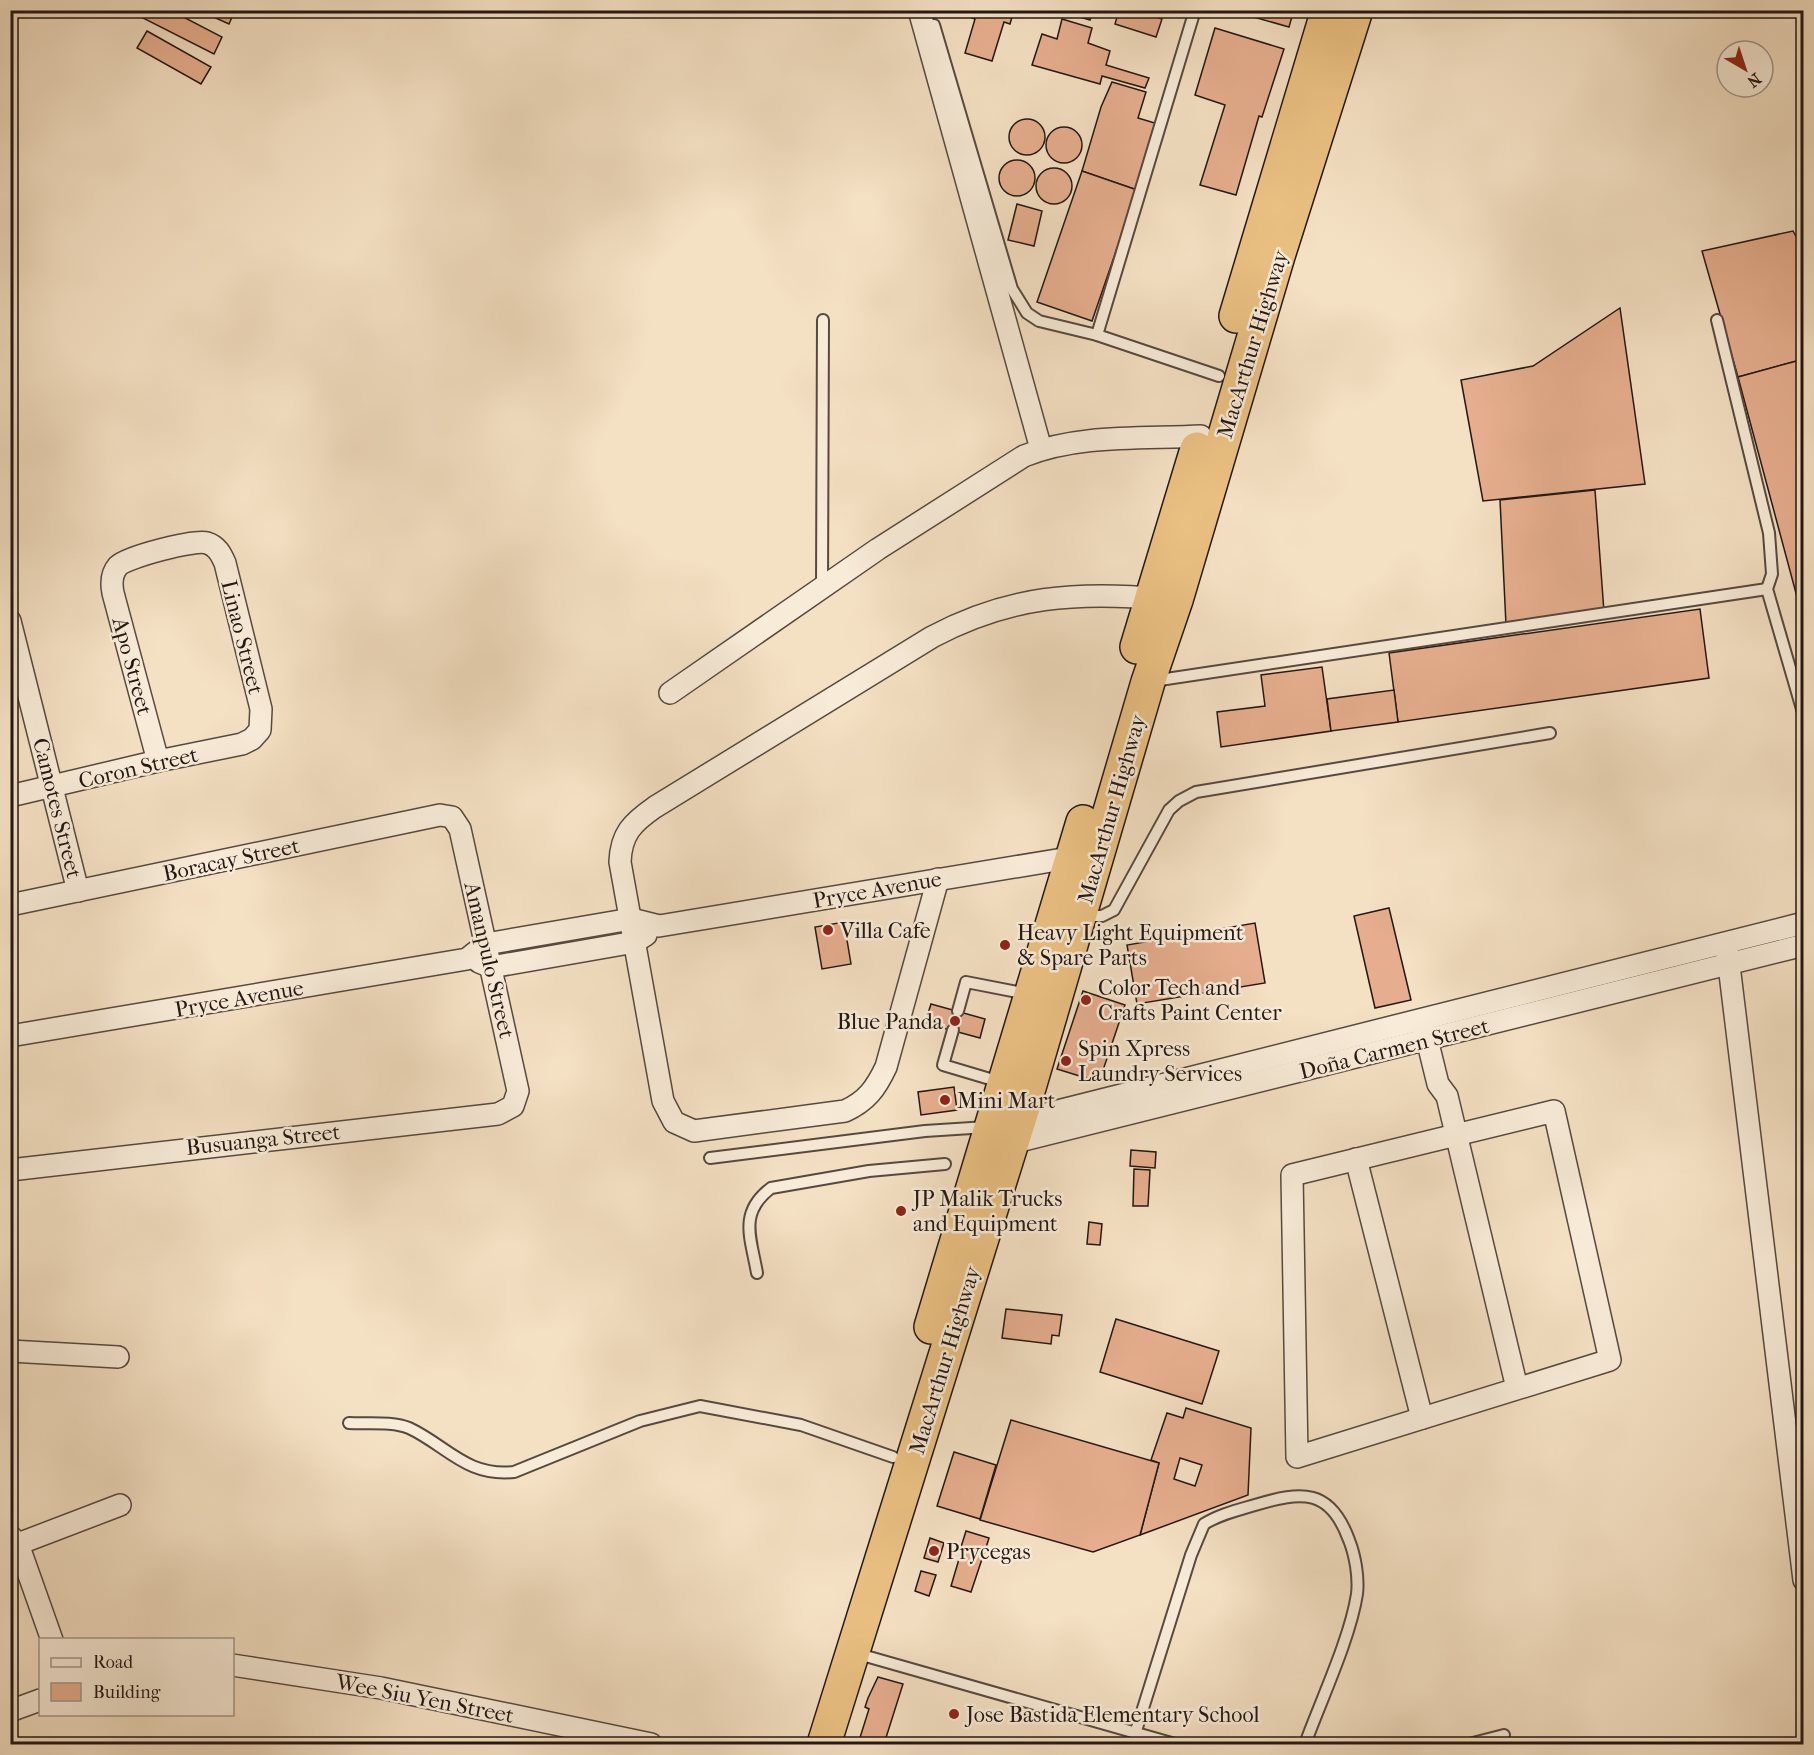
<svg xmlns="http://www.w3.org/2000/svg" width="1814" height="1755" font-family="'IM FELL French Canon',serif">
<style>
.building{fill:#e6ae8e;stroke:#221713;stroke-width:1.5;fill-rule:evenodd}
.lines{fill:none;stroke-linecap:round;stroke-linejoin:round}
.service-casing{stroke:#56493f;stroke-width:14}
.minor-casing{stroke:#56493f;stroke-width:24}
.trunk-casing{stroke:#221713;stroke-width:36}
.service{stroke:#f8ebd8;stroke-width:10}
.minor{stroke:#f8ebd8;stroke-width:21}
.trunk{stroke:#eac082;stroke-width:33}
.poi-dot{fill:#8f2418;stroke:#f8ebd8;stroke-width:2}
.labels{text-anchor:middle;stroke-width:5;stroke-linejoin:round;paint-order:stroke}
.street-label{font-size:22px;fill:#221713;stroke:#f8ebd8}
.poi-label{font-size:22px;fill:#221713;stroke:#f8ebd8;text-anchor:start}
</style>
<rect width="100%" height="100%" fill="#f4e0c3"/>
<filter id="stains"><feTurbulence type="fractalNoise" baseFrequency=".00333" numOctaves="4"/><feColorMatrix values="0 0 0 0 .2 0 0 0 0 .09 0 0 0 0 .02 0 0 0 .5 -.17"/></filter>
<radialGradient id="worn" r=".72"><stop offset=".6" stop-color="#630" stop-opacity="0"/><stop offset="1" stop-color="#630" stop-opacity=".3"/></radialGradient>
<g class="building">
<path d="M137 10H170L222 37 214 54 135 14Z"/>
<path d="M198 10H235L229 24Z"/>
<path d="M963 10H1014L1010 24 1004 22 992 61 965 53 975 19 962 14Z"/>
<path d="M1057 10H1093L1090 20Z"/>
<path d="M1119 10H1135L1162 19 1156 37 1115 24Z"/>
<path d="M1229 10H1300L1299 14 1293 13 1289 27Z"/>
<path d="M1062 19 1092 28 1088 43 1110 51 1106 65 1149 78 1145 88 1102 76 1100 84 1032 65 1042 34 1057 39Z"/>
<path d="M1215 28 1284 49 1262 117 1259 116 1236 195 1200 185 1225 105 1195 95Z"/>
<path d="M147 31 211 67 201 84 137 48Z"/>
<path d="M1112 82 1146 92 1138 118 1158 124 1137 190 1082 171 1101 107Z"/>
<circle cx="1027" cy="137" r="18"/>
<circle cx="1064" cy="145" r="18"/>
<circle cx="1017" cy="178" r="18"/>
<circle cx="1054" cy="186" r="18"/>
<path d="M1082 171 1137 190 1092 321 1037 302Z"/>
<path d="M1017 204 1042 211 1034 246 1008 240Z"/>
<path d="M1793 231 1804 251V359L1738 377 1702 251Z"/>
<path d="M1620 308 1645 484 1483 501 1461 380 1533 366Z"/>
<path d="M1804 359V623L1738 377Z"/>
<path d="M1595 490 1604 612 1506 625 1500 500Z"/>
<path d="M1700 609 1709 678 1398 722 1389 653Z"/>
<path d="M1322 667 1331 731 1221 747 1217 712 1265 706 1261 675Z"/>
<path d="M1394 690 1398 722 1331 731 1327 699Z"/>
<path d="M1389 908 1411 1000 1375 1008 1354 916Z"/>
<path d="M844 922 851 964 822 969 815 927Z"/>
<path d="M1255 923 1265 983 1137 1004 1127 945Z"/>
<path d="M1083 991 1125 1005 1099 1082 1057 1069Z"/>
<path d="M931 1004 985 1019 980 1038 925 1023Z"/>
<path d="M954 1087 957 1110 921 1115 918 1092Z"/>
<path d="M1131 1150 1156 1152 1155 1168 1130 1166Z"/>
<path d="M1134 1169 1150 1170 1148 1206H1133Z"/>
<path d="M1089 1222 1102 1224 1100 1245 1087 1244Z"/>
<path d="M1006 1309 1062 1315 1059 1336 1052 1335 1051 1344 1002 1338Z"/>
<path d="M1116 1319 1219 1351 1202 1404 1100 1372Z"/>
<path d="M1186 1408 1251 1428 1248 1495 1140 1535 1159 1463 1151 1460 1167 1413 1183 1418ZM1180 1458 1202 1465 1195 1486 1174 1479Z"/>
<path d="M1011 1420 1159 1463 1140 1535 1093 1552 980 1520Z"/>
<path d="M954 1452 996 1465 980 1519 937 1506Z"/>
<path d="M966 1531 989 1538 984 1554 961 1547Z"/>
<path d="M930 1538 944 1543 938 1562 924 1558Z"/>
<path d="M962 1549 983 1556 971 1592 951 1586Z"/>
<path d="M921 1571 936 1575 929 1596 915 1591Z"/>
<path d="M878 1677 903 1684 884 1744H858L869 1709 865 1707 868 1698Z"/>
</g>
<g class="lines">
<g class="service-casing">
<g id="service">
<path d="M934 25 1012 289 1027 313 1039 321 1097 335 1219 376"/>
<path d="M1717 320 1769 533 1772 574 1767 589 1804 716"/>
<path d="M1097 335 1195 10"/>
<path d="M822 588 823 320"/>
<path d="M1153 681 1767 589"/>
<path d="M1082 916H1102L1114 910 1169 810 1179 801 1196 792 1550 733"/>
<path d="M958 1011 966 982 1028 994"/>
<path d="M953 1030 943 1065 1000 1082"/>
<path d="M710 1158 925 1131 987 1127"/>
<path d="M757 1273C751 1238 738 1213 771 1188L869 1171 945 1164"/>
<path d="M349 1423C367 1424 393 1421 409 1428 446 1445 466 1477 514 1472L640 1421 700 1406 801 1425 893 1457"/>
<path d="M855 1653 1175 1744"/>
<path d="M1135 1734 1191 1555 1204 1524C1220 1514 1238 1510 1255 1505 1302 1491 1330 1488 1349 1540 1355 1555 1359 1577 1357 1594 1350 1639 1321 1700 1305 1744"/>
<path d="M1469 1744 1504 1735"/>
</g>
</g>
<g class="minor-casing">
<g id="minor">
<path d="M919 10 1041 449"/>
<path d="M10 621 78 891"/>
<path d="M670 693 878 549 1024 456C1078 434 1143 439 1201 436"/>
<path d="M10 796 158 761 242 744 252 739 260 730 261 709 225 563C221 554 217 546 207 543 195 539 127 557 118 566 111 574 111 583 113 593L158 761"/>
<path d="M938 879 886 1067C876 1088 867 1101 845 1111L694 1131 674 1122 663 1101 620 862C621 834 632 823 655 807L932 637C1009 596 1077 591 1163 599"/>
<path d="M10 905 440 815 452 817 460 829 518 1091 513 1106 498 1114 10 1170"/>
<path d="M1727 949 1804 1580"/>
<path d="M479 962 491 967 635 942 646 935"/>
<path d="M1424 1027 1438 1084 1447 1096 1517 1388"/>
<path d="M10 1036 467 959 486 944 631 919 659 926 1081 856"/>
<path d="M1554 1111 1610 1360 1297 1457 1292 1175Z"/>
<path d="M1010 1123 1804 923"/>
<path d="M1004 1145 1804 945"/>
<path d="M1356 1159 1422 1418"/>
<path d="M10 1351 118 1357"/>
<path d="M10 1536 18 1544 52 1640"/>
<path d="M18 1544 120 1505"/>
<path d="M232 1665 381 1688 651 1744"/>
<path d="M10 1711 40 1700"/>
</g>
</g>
<g class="trunk-casing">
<g id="trunk">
<path d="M1236 316 1328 10"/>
<path d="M1137 647 1197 449"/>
<path d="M931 1327 1083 822"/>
<path d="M824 1744 1028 1091 1148 682 1176 600 1278 256 1356 10"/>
</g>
</g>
<use href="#service" class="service"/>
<use href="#minor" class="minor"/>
<use href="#trunk" class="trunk"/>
</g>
<g class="poi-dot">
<circle cx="828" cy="930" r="6"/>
<circle cx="1005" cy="945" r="6"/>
<circle cx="1086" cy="1000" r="6"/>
<circle cx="955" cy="1021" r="6"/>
<circle cx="1066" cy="1061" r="6"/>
<circle cx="945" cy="1100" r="6"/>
<circle cx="901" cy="1211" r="6"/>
<circle cx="934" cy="1551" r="6"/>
<circle cx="954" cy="1714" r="6"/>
</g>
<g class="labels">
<g class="street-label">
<text transform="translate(1252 344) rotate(-73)" y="8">MacArthur Highway</text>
<text transform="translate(243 637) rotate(76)" y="8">Linao Street</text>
<text transform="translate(133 666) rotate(75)" y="8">Apo Street</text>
<text transform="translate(138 767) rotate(-13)" y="8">Coron Street</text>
<text transform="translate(58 808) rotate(76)" y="8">Camotes Street</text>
<text transform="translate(1111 809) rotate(-74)" y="8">MacArthur Highway</text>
<text transform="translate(231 859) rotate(-12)" y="8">Boracay Street</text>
<text transform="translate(877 889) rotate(-10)" y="8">Pryce Avenue</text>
<text transform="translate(490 960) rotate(77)" y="8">Amanpulo Street</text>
<text transform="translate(239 998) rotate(-10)" y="8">Pryce Avenue</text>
<text transform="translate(1394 1048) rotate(-14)" y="8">Doña Carmen Street</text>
<text transform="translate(263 1139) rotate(-6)" y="8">Busuanga Street</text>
<text transform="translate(944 1360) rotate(-73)" y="8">MacArthur Highway</text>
<text transform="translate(425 1698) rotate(11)" y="8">Wee Siu Yen Street</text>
</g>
<g class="poi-label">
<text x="840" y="938">Villa Cafe</text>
<text x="1017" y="940">Heavy Light Equipment<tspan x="1017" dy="25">&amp; Spare Parts</tspan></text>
<text x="1098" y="995">Color Tech and<tspan x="1098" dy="25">Crafts Paint Center</tspan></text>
<text x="943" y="1029" text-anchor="end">Blue Panda</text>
<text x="1078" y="1056">Spin Xpress<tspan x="1078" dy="25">Laundry Services</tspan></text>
<text x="957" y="1108">Mini Mart</text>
<text x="913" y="1206">JP Malik Trucks<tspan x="913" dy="25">and Equipment</tspan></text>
<text x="946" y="1559">Prycegas</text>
<text x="966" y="1722">Jose Bastida Elementary School</text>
</g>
</g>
<rect width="1814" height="1755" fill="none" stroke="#f4e0c3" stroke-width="36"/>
<rect x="12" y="12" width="1790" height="1731" fill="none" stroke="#221713" stroke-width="3"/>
<rect x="18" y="18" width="1778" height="1719" fill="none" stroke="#221713" stroke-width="1.5"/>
<rect x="39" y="1638" width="195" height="78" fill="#f8ebd8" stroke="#a29689" stroke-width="1.5"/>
<rect x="51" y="1658" width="30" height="9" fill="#f8ebd8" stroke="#a29689" stroke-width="1.5"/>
<text x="93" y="1668" font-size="18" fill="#221713">Road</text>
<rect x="51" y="1683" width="30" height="18" fill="#e6ae8e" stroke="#a29689" stroke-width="1.5"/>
<text x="93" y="1698" font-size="18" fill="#221713">Building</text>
<g transform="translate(1745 69) rotate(141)"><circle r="28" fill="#f8ebd8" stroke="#a29689" stroke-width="1.5"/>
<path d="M0-4.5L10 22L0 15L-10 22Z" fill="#8f2418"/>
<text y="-9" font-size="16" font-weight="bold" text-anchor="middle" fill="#221713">N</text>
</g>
<rect width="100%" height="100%" filter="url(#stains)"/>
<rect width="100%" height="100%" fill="url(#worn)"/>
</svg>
